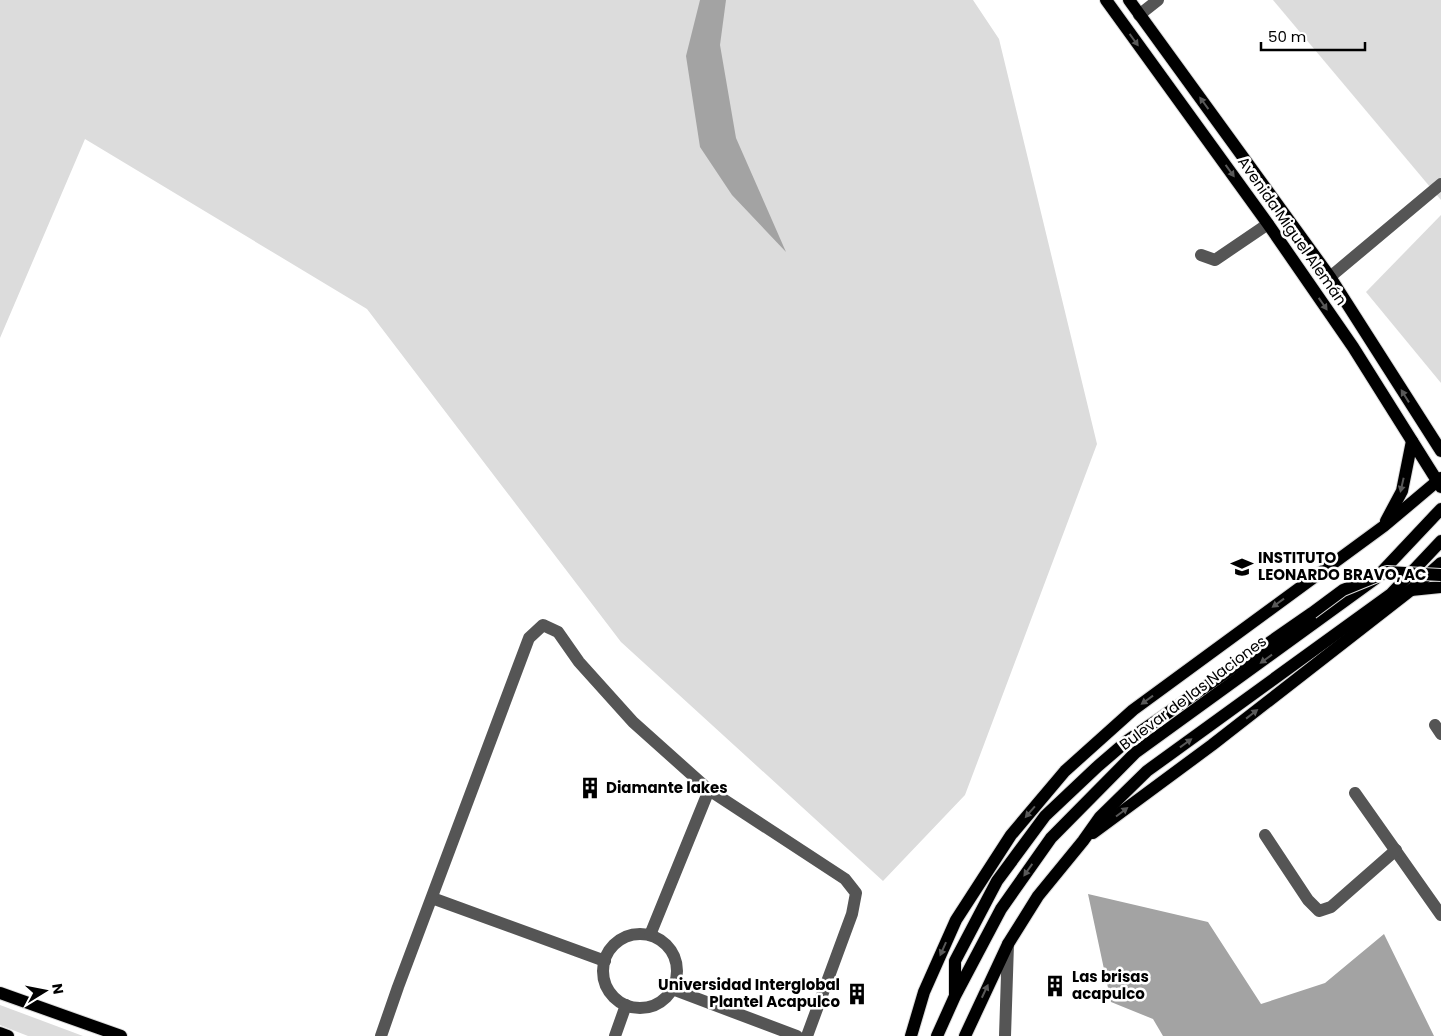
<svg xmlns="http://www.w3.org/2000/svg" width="1441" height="1036" font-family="Poppins,sans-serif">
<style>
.green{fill:#dcdcdc}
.water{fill:#a3a3a3}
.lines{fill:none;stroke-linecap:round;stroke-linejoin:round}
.major-casing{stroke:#dbdbdb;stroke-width:14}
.minor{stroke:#555;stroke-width:12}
.major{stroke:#000;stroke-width:12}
.major-bridge-casing{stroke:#dbdbdb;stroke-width:14;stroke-linecap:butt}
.major-bridge{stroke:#000;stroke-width:12}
.oneway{fill:#595959}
.labels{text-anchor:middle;stroke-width:5;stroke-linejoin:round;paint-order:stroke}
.street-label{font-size:15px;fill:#000;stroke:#fff}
.poi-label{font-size:15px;font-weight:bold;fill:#000;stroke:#fff;text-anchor:start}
</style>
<rect width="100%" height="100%" fill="#fff"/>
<g class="green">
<path d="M0 0H973L999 39 1097 444 965 795 883 881 621 642 367 309 85 139 0 338Z"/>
<path d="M1273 0H1441V200Z"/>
<path d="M1441 215V383L1366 292Z"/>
<path d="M0 1005 83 1036H28L0 1025Z"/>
</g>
<g class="water">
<path d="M700 0H726L720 45 736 138 786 252 732 195 700 147 686 56Z"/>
<path d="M1088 894 1208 922 1261 1004 1325 983 1384 934 1434 1036H1163L1153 1019 1111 1002Z"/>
</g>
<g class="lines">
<g class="major-casing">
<g id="major">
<path d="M1106 0 1268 224 1353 347 1441 487"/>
<path d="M1129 0 1330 277 1441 451"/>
<path d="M1386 521 1402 491 1412 441"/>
<path d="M1411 590 1441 587"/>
<path d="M1093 833 1212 745 1411 590 1441 563"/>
<path d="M0 993 121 1036"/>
<path d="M955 994V961L997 881 1045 816 1098 766 1127 741 1312 613"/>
<path d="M0 1033 8 1036"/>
<path d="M911 1036 924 992 956 920 1011 835 1065 771 1133 710 1384 526 1441 478"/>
<path d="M937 1036 955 996 1001 909 1051 838 1135 753 1375 579 1441 509"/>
<path d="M965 1036 1008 944 1038 896 1083 841 1100 817 1147 771 1391 594 1441 541"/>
</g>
</g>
<g class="minor">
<path d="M1139 15 1158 0"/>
<path d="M1201 255 1215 260 1268 224"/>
<path d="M1330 277 1441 184"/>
<path d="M1435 725 1441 734"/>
<path d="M1355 793 1441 915"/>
<path d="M1265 835 1308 900 1319 911 1331 907 1396 850"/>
<path d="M432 898 605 961"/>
<circle cx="640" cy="971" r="37"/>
<path d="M650 935 709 790"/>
<path d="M672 989 797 1036"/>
<path d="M381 1036 398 987 529 638 543 625 558 632 579 662 633 722 709 790 845 879 856 893 852 914 807 1036"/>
<path d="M615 1036 626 1005"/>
<path d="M1005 1036 1008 944"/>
</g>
<use href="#major" class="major"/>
<g class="major-bridge-casing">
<path id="major-bridge" d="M1312 613 1343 590 1387 572 1441 575"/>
</g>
<use href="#major-bridge" class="major-bridge"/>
</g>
<defs><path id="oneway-solid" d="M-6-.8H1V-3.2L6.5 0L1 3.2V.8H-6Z" transform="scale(1.25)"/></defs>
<g class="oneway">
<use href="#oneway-solid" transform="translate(1134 40) rotate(54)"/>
<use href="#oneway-solid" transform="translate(1204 103) rotate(-126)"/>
<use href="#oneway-solid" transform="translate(1230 171) rotate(54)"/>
<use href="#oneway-solid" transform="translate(1323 304) rotate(55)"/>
<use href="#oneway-solid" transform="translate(1405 396) rotate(-122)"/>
<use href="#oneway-solid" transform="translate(1402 485) rotate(103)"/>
<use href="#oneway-solid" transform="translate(1278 603) rotate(144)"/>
<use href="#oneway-solid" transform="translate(1266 659) rotate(144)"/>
<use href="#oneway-solid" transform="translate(1147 700) rotate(144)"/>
<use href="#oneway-solid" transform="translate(1252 714) rotate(-38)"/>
<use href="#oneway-solid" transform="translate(1186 743) rotate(-36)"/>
<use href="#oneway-solid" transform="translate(1030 812) rotate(131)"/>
<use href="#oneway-solid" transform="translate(1122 812) rotate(-37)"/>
<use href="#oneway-solid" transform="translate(1028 870) rotate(125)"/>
<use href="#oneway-solid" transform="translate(943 949) rotate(114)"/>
<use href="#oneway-solid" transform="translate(985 991) rotate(-65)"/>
</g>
<defs>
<g id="school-bare" transform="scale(1.725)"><path d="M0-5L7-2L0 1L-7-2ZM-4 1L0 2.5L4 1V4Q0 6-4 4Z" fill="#000" stroke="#fff" stroke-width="2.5" paint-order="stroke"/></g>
<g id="building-bare" transform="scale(1.725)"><path d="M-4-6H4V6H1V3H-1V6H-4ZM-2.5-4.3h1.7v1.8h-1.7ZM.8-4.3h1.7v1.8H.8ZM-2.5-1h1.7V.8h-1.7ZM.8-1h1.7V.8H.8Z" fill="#000" stroke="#fff" stroke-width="2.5" paint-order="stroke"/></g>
</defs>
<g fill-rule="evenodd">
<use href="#school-bare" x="1242" y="567"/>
<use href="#building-bare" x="590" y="788"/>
<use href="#building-bare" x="1055" y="986"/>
<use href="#building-bare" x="857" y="994"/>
</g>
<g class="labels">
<g class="street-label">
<text transform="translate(1292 231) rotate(55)" y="5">Avenida Miguel Alemán</text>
<text transform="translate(1193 693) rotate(-37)" y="5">Bulevar de las Naciones</text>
</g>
<g class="poi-label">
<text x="1258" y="563">INSTITUTO<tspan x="1258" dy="17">LEONARDO BRAVO, AC</tspan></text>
<text x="606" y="793">Diamante lakes</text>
<text x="1072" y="982">Las brisas<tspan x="1072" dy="17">acapulco</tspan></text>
<text x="840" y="990" text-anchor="end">Universidad Interglobal<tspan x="840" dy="17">Plantel Acapulco</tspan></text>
</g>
</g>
<g transform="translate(45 991) rotate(80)" stroke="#ffffff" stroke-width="4" paint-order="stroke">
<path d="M0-4L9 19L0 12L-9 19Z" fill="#000000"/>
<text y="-8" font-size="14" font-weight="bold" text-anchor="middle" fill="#000000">N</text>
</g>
<path d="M1261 42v8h104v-8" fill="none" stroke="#000000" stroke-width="2.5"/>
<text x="1268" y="42" font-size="15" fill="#000000" stroke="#ffffff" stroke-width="4" paint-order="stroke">50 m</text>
</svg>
